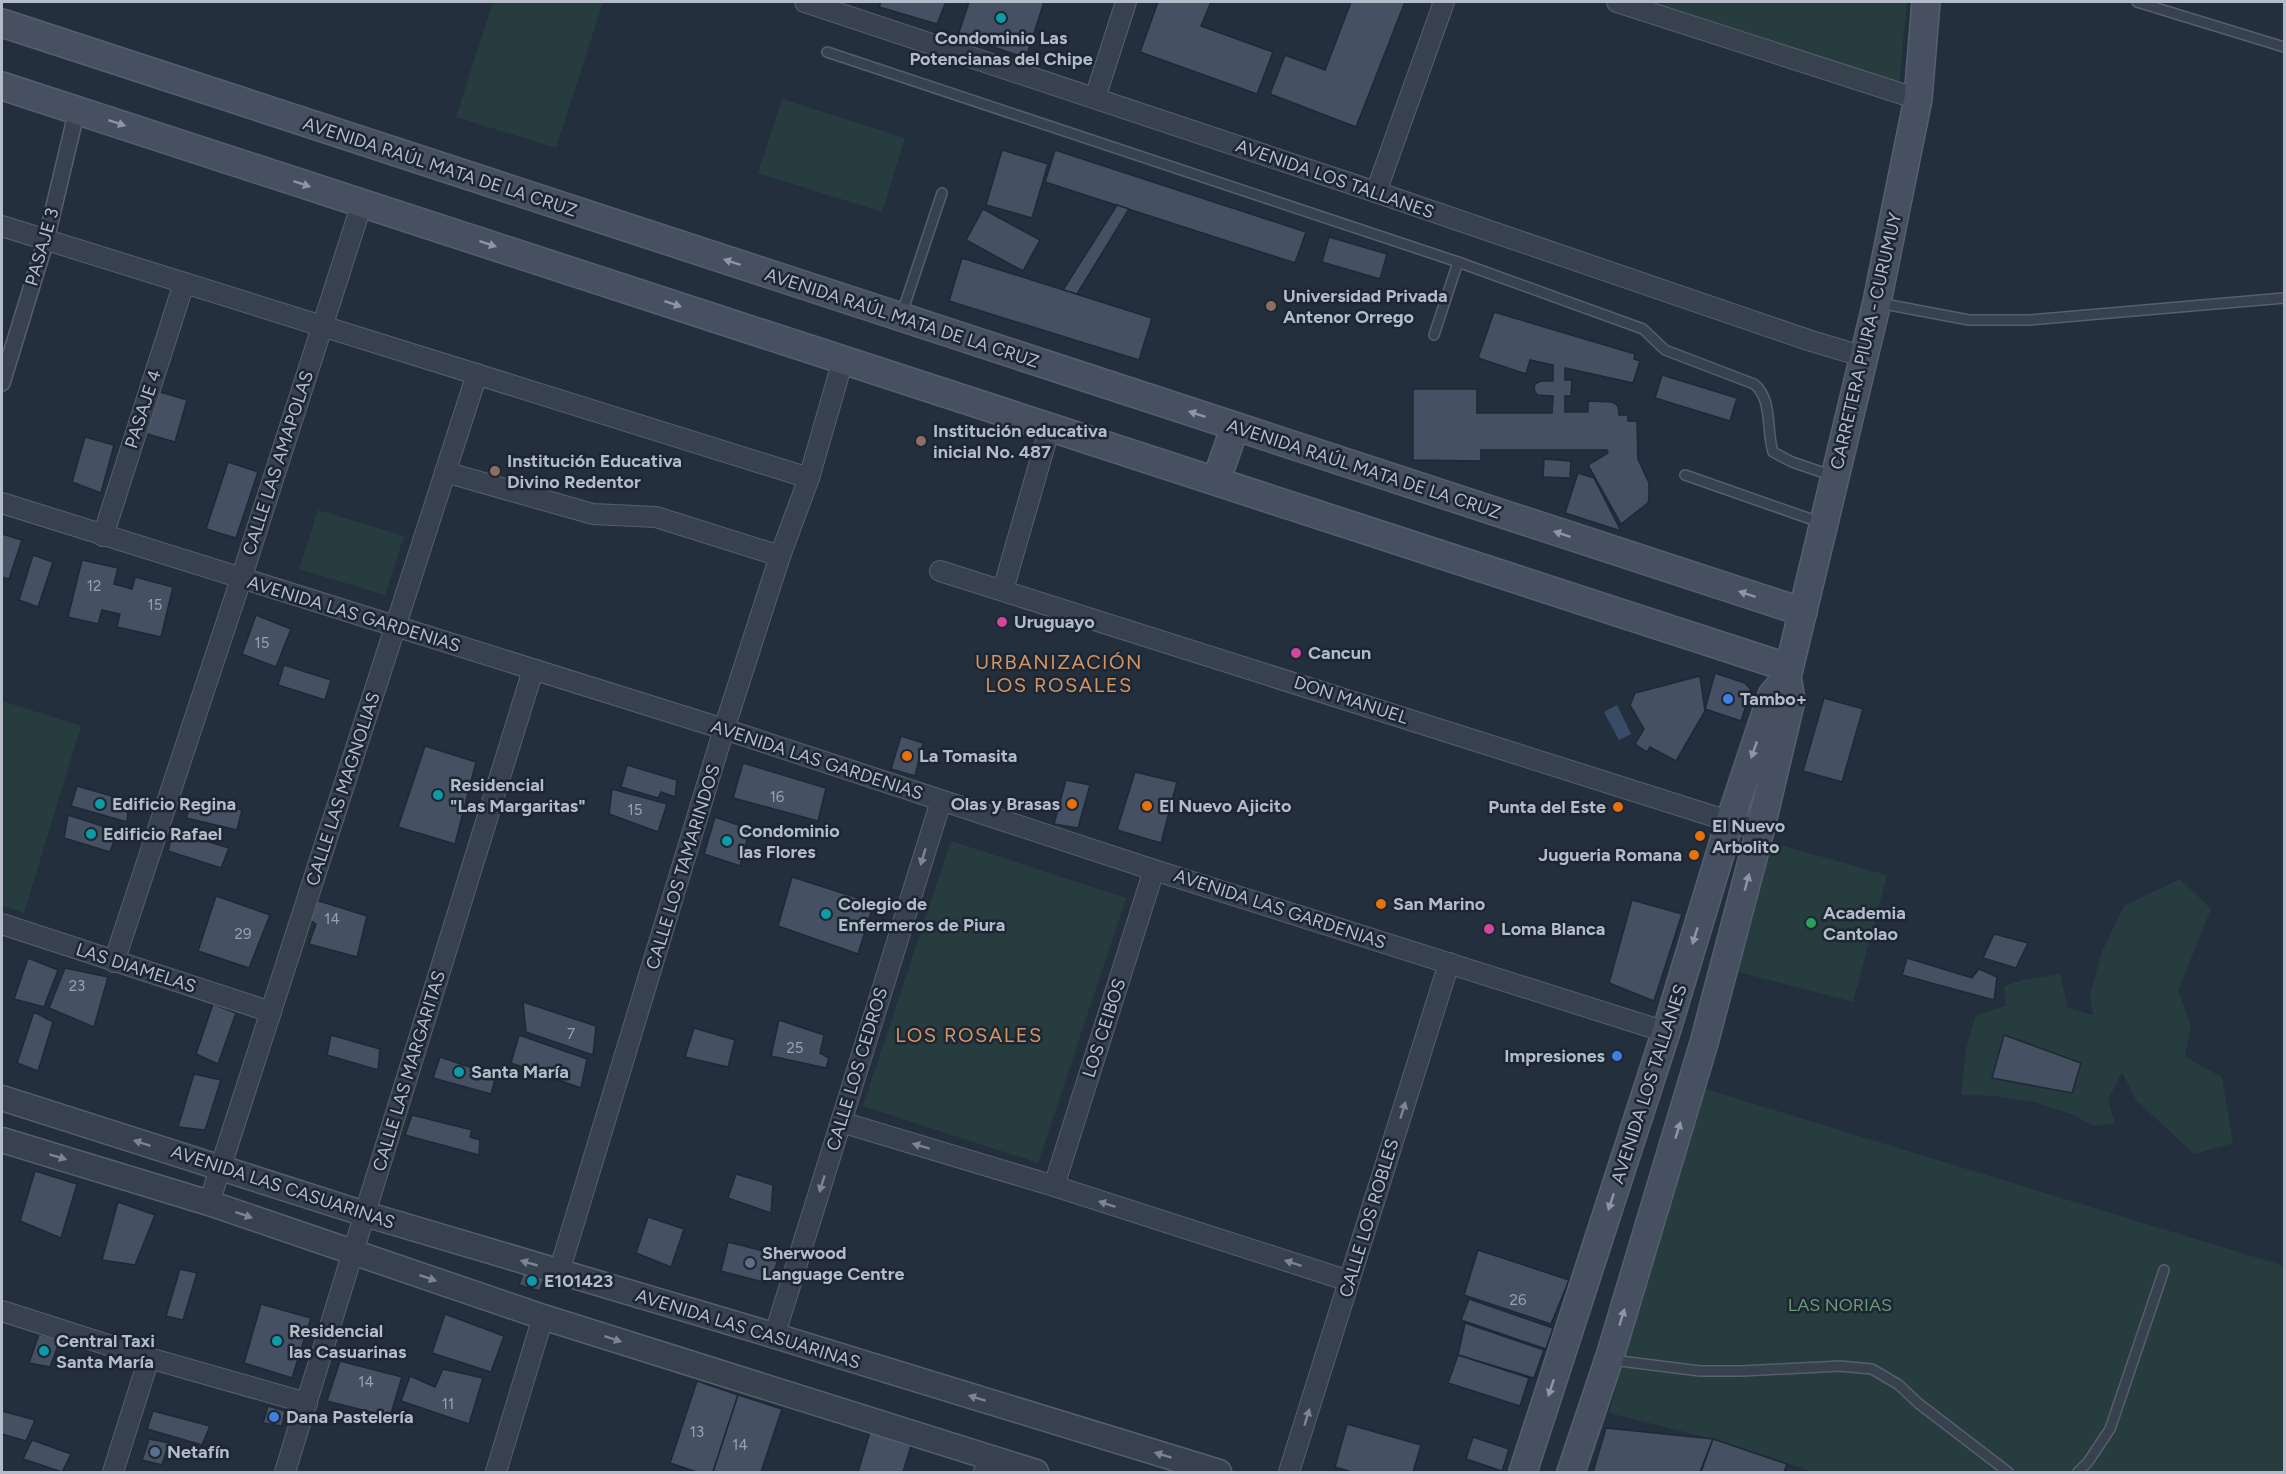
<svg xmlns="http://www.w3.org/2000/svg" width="2286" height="1474" font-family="Figtree,sans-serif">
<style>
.green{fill:#263c3f}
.water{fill:#394c67}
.building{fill:#455162;stroke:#1f2835;stroke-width:1.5}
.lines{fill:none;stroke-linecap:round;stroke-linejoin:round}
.service-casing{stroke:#565f6c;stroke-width:12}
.pedestrian-casing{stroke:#565f6c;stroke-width:18}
.minor-casing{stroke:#565f6c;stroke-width:22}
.tertiary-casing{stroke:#565f6c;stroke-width:27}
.secondary-casing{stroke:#565f6c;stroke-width:30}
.service{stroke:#38414e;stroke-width:9}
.pedestrian{stroke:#38414e;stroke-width:15}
.minor{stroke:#38414e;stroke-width:20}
.tertiary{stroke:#38414e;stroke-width:24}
.secondary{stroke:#465061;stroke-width:27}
.oneway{fill:#8e96a5}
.oneway2{fill:#7c8592}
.culture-dot{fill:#0f9aa8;stroke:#1d2633;stroke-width:2}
.education-dot{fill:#8d6e63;stroke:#1d2633;stroke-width:2}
.hotel-dot{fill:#d1479c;stroke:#1d2633;stroke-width:2}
.shop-dot{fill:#3f7fe0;stroke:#1d2633;stroke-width:2}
.food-dot{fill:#e8710a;stroke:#1d2633;stroke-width:2}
.leisure-dot{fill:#2e9e5b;stroke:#1d2633;stroke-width:2}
.service-dot{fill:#5c6f8a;stroke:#1d2633;stroke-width:2}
.labels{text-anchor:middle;stroke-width:5;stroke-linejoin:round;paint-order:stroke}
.number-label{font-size:15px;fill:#98a1af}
.poi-label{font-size:18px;font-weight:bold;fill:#b4bcc9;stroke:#1d2633;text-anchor:start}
.street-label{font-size:18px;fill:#b4bcc9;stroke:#1d2633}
.park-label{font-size:18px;fill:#6b9a76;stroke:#1d2633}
.neighbourhood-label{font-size:20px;letter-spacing:1.5px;fill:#d59563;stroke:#1d2633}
</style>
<rect width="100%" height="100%" fill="#242f3e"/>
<g class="green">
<path d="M493 2H603L556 148 456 117Z"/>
<path d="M1651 2H1907L1899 84Z"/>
<path d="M782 99 905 138 882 212 758 173Z"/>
<path d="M318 510 404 536 385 595 299 569Z"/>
<path d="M2 701 81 726 24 913 2 906Z"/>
<path d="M951 841 1126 898 1038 1163 863 1106Z"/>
<path d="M1769 842 1887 875 1853 1002 1735 971Z"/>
<path d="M2180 879 2211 909 2178 991 2191 1025 2185 1057 2222 1077 2233 1143 2194 1154 2136 1100 2122 1072 2108 1100 2115 1123 2094 1126 2071 1114 2034 1102 1995 1096 1961 1095 1966 1049 1976 1015 2006 1006 2004 986 2023 980 2060 974 2068 1008 2093 1015 2090 994 2102 952 2124 906Z"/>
<path d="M1702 1088 2284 1266V1472H1813L1713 1439 1609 1413Z"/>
</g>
<path class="water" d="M1617 705 1631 734 1619 740 1604 712Z"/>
<g class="building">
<path d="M881 2H946L937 24 879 7Z"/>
<path d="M969 2H1044L1026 58 958 35Z"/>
<path d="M1158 2H1211L1201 26 1273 52 1257 94 1140 52Z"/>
<path d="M1349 2H1405L1356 127 1270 94 1285 55 1325 70 1351 2Z"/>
<path d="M1002 150 1048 164 1032 218 986 205Z"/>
<path d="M1055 150 1306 232 1295 263 1045 182Z"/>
<path d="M1117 205 1129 209 1077 294 1063 290Z"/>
<path d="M983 209 1040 240 1023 271 966 240Z"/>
<path d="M1329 237 1387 254 1380 279 1322 262Z"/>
<path d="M962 258 1152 318 1139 360 949 301Z"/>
<path d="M1494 312 1635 354 1634 359 1640 361 1633 383 1565 368V380H1572L1571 396H1565V412H1588V401L1612 402 1618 406 1619 415H1628V421H1637L1638 459 1649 483V497L1648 503 1621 524 1588 465 1608 453 1607 450H1481V461L1413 460V389H1477V413H1552L1553 396 1537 395 1534 390 1535 384 1541 381H1553V365L1530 360 1526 374 1478 358Z"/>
<path d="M1662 375 1737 398 1730 421 1655 398Z"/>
<path d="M157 391 187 400 175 442 144 433Z"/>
<path d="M85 437 114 445 101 493 72 482Z"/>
<path d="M1544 459 1571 461 1570 478 1543 477Z"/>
<path d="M228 462 258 472 236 538 206 529Z"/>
<path d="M1578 473 1594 478 1621 531 1565 513Z"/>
<path d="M2 534 22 540 9 579 2 577Z"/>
<path d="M33 555 53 562 38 607 19 600Z"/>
<path d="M82 560 118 568 114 584 132 589 135 577 173 587 161 637 117 627 120 614 102 610 98 624 68 617Z"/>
<path d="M256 615 291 629 276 667 242 654Z"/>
<path d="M284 665 331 680 325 700 278 685Z"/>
<path d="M1715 673 1745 683 1751 690 1741 721 1705 709Z"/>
<path d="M1700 676 1705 711 1676 761 1650 747 1647 752 1635 744 1644 729 1630 705 1635 693Z"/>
<path d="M1824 698 1863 709 1842 782 1803 771Z"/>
<path d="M901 736 923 743 915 776 891 769Z"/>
<path d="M425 746 476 762 455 844 398 827Z"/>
<path d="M743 763 826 788 818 821 733 798Z"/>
<path d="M627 765 677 780 675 797 661 792 658 798 621 787Z"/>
<path d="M1135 772 1177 782 1161 843 1117 830Z"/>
<path d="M1066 780 1090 785 1078 828 1054 824Z"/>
<path d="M77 786 129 801 127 822 71 806Z"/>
<path d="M612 789 667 804 658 832 609 814Z"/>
<path d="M193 798 242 810 237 830 186 818Z"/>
<path d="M68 815 118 831 110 852 64 838Z"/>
<path d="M715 817 750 829 740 866 704 854Z"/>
<path d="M173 831 229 848 221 868 168 851Z"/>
<path d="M792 877 874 903 858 954 778 926Z"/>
<path d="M216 896 270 915 249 968 198 951Z"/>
<path d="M316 900 367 916 357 957 309 944 316 924 308 919Z"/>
<path d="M1632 900 1682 914 1654 1001 1609 983Z"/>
<path d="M1994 934 2028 943 2016 968 1983 958Z"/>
<path d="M28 958 58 970 44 1007 14 999Z"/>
<path d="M1907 958 1972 978 1979 969 1997 977 1994 1000 1902 975Z"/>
<path d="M65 968 108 977 94 1027 49 1008Z"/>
<path d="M523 1002 596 1026 593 1055 526 1032Z"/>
<path d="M213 1004 236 1013 218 1064 196 1054Z"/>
<path d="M34 1012 53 1022 38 1071 17 1063Z"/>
<path d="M779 1020 824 1035 820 1053 829 1058 826 1068 771 1056Z"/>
<path d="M694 1028 735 1040 728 1067 685 1057Z"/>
<path d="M331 1035 380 1049 378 1070 327 1055Z"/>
<path d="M519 1035 587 1059 581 1088 511 1063Z"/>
<path d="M2004 1035 2081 1063 2072 1093 1992 1078Z"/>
<path d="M440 1057 496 1076 491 1094 433 1078Z"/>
<path d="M194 1074 221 1080 205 1130 178 1127Z"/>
<path d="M412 1115 472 1130 470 1137 480 1140 479 1155 405 1135Z"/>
<path d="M35 1171 77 1184 61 1238 20 1221Z"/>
<path d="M736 1174 773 1185 771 1213 728 1198Z"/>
<path d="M118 1202 155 1215 135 1265 102 1260Z"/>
<path d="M648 1217 684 1229 671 1267 636 1253Z"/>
<path d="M728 1242 779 1255 771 1284 721 1271Z"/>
<path d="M1478 1250 1569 1280 1551 1324 1464 1295Z"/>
<path d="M180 1269 197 1273 183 1320 166 1316Z"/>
<path d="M524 1271 544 1278 540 1291 519 1285Z"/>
<path d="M1469 1299 1553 1328 1546 1349 1461 1320Z"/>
<path d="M261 1304 311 1318 292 1378 244 1363Z"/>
<path d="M445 1314 504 1336 491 1372 432 1353Z"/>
<path d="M1465 1323 1544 1350 1534 1378 1458 1355Z"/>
<path d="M39 1334 60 1340 50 1367 29 1363Z"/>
<path d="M1458 1355 1529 1378 1520 1406 1448 1383Z"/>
<path d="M340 1361 402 1377 390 1417 327 1401Z"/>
<path d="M443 1369 483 1378 469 1424 401 1401 410 1376 435 1387Z"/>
<path d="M697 1381 738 1395 713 1472H697L670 1463Z"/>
<path d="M738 1395 782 1409 761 1472H713Z"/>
<path d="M268 1406 285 1411 282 1426 263 1423Z"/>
<path d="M2 1411 35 1420 26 1441 2 1434Z"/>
<path d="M153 1411 210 1426 202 1445 147 1429Z"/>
<path d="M1347 1424 1421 1445 1413 1472H1352L1335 1467Z"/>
<path d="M1606 1428 1713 1439 1700 1472H1593Z"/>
<path d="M870 1432 911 1446 903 1472H858Z"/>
<path d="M1473 1437 1509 1449 1502 1471 1466 1459Z"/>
<path d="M149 1439 169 1443 162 1465 142 1460Z"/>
<path d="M1713 1439 1787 1464 1784 1472H1701Z"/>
<path d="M32 1440 71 1454 62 1472 23 1459Z"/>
</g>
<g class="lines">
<g class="service-casing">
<g id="service">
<path d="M2137 2 2284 47"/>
<path d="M827 52 1458 262 1643 329 1665 350 1754 384C1773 399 1766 430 1773 452L1792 462 1833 476"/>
<path d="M1879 303 1969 320H2029L2284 298"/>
<path d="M901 316 942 193"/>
<path d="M1434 335 1458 262"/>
<path d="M1685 475 1822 523"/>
<path d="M1612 1360 1700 1371H1742L1840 1366 1872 1369 1899 1385 1918 1403 2008 1472"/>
<path d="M2078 1472 2088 1462 2110 1429 2164 1270"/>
</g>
</g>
<g class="pedestrian-casing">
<path id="pedestrian" d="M2 383 46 240 77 110"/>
</g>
<g class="minor-casing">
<g id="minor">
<path d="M805 2 1376 192 1808 340 1865 357"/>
<path d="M1617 2 1918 99"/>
<path d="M1095 98 1126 2"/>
<path d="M1376 192 1444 2"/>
<path d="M2 226 809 478"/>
<path d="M445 472 593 514 656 517 780 556"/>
<path d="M2 503 724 729 1154 870 1666 1032"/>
<path d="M103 536 184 283"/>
<path d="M940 571 1760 831"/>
<path d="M1003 590 1050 427"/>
<path d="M2 924 271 1012"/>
<path d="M114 962 241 579 362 203"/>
<path d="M841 1122 1054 1186 1349 1281"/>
<path d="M1054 1186 1154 870"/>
<path d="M209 1203 477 374"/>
<path d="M559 1272 724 729 780 556 809 478 843 360"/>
<path d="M2 1311 149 1358 307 1403"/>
<path d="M774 1337 941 801"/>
<path d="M113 1472 149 1358"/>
<path d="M285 1472 533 670"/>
<path d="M496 1472 543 1317"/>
<path d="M984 1472 989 1458"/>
<path d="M1289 1472 1449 963"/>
</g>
</g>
<g class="tertiary-casing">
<g id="tertiary">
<path d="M2 1098 365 1214 756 1330 1219 1472"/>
<path d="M2 1140 209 1203 543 1317 1036 1472"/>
</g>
</g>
<g class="secondary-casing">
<g id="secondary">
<path d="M2 23 1803 612"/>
<path d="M2 86 1789 668"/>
<path d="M1216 481 1235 427"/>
<path d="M1523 1472 1666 1032 1730 821 1772 695 1787 677"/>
<path d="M1571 1472 1611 1353 1704 1043 1760 831 1791 700 1787 677 1877 302 1918 99 1926 2"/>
</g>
</g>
<use href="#service" class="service"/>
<use href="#pedestrian" class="pedestrian"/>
<use href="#minor" class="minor"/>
<use href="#tertiary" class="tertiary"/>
<use href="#secondary" class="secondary"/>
</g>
<defs><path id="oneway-solid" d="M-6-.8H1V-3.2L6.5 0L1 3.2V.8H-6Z" transform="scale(1.5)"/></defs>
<g class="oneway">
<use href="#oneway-solid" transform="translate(117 123) rotate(18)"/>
<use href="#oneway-solid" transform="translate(302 184) rotate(18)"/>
<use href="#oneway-solid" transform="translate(488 244) rotate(18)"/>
<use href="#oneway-solid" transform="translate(732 262) rotate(-162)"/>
<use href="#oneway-solid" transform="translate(673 304) rotate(18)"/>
<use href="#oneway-solid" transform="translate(1197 414) rotate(-162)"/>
<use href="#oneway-solid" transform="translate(1562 534) rotate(-162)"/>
<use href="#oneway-solid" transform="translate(1747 594) rotate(-162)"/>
<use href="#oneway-solid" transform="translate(1754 750) rotate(109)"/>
<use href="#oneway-solid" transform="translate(1747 882) rotate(-75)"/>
<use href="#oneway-solid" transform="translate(1695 936) rotate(107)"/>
<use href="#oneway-solid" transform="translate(1678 1130) rotate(-73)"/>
<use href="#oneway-solid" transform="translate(1611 1202) rotate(108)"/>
<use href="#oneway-solid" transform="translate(1622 1317) rotate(-73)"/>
<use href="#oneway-solid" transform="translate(1551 1388) rotate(108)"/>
</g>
<g class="oneway2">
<use href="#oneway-solid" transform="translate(923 857) rotate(107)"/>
<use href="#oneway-solid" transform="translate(1403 1110) rotate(-73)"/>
<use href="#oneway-solid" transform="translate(142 1143) rotate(-162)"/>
<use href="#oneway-solid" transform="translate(921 1146) rotate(-163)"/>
<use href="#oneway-solid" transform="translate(58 1157) rotate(17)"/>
<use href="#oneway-solid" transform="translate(822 1184) rotate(107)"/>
<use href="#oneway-solid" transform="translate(1107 1204) rotate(-162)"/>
<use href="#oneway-solid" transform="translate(244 1215) rotate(19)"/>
<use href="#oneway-solid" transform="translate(529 1263) rotate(-164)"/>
<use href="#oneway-solid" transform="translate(1293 1263) rotate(-162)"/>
<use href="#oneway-solid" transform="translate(428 1278) rotate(19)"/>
<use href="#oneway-solid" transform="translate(613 1339) rotate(18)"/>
<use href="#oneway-solid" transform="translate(977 1398) rotate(-163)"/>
<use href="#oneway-solid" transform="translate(1307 1417) rotate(-73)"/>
<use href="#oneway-solid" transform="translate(1163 1455) rotate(-163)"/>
</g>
<g class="culture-dot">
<circle cx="1001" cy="18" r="6"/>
<circle cx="438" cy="795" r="6"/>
<circle cx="100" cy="804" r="6"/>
<circle cx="91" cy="834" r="6"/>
<circle cx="727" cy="841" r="6"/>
<circle cx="826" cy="914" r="6"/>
<circle cx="459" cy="1072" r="6"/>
<circle cx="532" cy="1281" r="6"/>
<circle cx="277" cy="1341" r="6"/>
<circle cx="44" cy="1351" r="6"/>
</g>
<g class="education-dot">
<circle cx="1271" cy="306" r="6"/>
<circle cx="921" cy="441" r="6"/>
<circle cx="495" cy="471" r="6"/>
</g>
<g class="hotel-dot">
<circle cx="1002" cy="622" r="6"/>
<circle cx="1296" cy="653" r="6"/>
<circle cx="1489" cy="929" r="6"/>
</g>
<g class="shop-dot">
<circle cx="1728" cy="699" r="6"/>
<circle cx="1617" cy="1056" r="6"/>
<circle cx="274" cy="1417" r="6"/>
</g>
<g class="food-dot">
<circle cx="907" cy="756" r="6"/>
<circle cx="1072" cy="804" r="6"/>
<circle cx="1147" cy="806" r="6"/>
<circle cx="1618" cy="807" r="6"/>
<circle cx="1700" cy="836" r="6"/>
<circle cx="1694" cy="855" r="6"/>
<circle cx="1381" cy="904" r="6"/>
</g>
<circle class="leisure-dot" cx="1811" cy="923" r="6"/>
<g class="service-dot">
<circle cx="750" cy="1263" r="6"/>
<circle cx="155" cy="1452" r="6"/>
</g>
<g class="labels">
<g class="number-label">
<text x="94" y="591">12</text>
<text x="155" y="610">15</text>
<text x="262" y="648">15</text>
<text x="777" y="802">16</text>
<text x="635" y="815">15</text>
<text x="332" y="924">14</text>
<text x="243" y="939">29</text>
<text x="77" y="991">23</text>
<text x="571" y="1039">7</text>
<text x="795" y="1053">25</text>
<text x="1518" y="1305">26</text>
<text x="366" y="1387">14</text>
<text x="448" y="1409">11</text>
<text x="697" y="1437">13</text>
<text x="740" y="1450">14</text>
</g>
<g class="poi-label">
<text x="1001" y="44" text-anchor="middle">Condominio Las<tspan x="1001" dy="21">Potencianas del Chipe</tspan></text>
<text x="1283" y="302">Universidad Privada<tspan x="1283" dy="21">Antenor Orrego</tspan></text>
<text x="933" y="437">Institución educativa<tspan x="933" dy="21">inicial No. 487</tspan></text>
<text x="507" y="467">Institución Educativa<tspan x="507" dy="21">Divino Redentor</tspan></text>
<text x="1014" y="628">Uruguayo</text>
<text x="1308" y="659">Cancun</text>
<text x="1740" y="705">Tambo+</text>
<text x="919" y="762">La Tomasita</text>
<text x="450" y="791">Residencial<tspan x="450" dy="21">"Las Margaritas"</tspan></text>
<text x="112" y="810">Edificio Regina</text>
<text x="1060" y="810" text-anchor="end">Olas y Brasas</text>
<text x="1159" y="812">El Nuevo Ajicito</text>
<text x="1606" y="813" text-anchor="end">Punta del Este</text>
<text x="1712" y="832">El Nuevo<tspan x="1712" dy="21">Arbolito</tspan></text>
<text x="739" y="837">Condominio<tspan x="739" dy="21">las Flores</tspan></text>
<text x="103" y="840">Edificio Rafael</text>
<text x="1682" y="861" text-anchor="end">Jugueria Romana</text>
<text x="838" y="910">Colegio de<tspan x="838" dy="21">Enfermeros de Piura</tspan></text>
<text x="1393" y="910">San Marino</text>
<text x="1823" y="919">Academia<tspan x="1823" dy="21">Cantolao</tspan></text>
<text x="1501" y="935">Loma Blanca</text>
<text x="1605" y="1062" text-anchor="end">Impresiones</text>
<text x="471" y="1078">Santa María</text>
<text x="762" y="1259">Sherwood<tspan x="762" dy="21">Language Centre</tspan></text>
<text x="544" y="1287">E101423</text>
<text x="289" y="1337">Residencial<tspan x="289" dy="21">las Casuarinas</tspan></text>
<text x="56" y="1347">Central Taxi<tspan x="56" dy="21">Santa María</tspan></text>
<text x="286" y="1423">Dana Pastelería</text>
<text x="167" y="1458">Netafín</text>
</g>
<g class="street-label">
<text transform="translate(440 167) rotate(18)" y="6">AVENIDA RAÚL MATA DE LA CRUZ</text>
<text transform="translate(1335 179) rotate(19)" y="6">AVENIDA LOS TALLANES</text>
<text transform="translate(42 247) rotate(-74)" y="6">PASAJE 3</text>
<text transform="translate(902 318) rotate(18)" y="6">AVENIDA RAÚL MATA DE LA CRUZ</text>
<text transform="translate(1866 341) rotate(-77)" y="6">CARRETERA PIURA - CURUMUY</text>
<text transform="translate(143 409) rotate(-72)" y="6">PASAJE 4</text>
<text transform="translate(278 463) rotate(-72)" y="6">CALLE LAS AMAPOLAS</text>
<text transform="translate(1364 469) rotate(18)" y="6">AVENIDA RAÚL MATA DE LA CRUZ</text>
<text transform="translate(354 614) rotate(17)" y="6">AVENIDA LAS GARDENIAS</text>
<text transform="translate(1351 700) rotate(18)" y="6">DON MANUEL</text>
<text transform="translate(817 760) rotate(18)" y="6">AVENIDA LAS GARDENIAS</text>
<text transform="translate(343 789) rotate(-72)" y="6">CALLE LAS MAGNOLIAS</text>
<text transform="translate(683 867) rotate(-73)" y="6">CALLE LOS TAMARINDOS</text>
<text transform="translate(1280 909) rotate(18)" y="6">AVENIDA LAS GARDENIAS</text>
<text transform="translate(136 968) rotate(18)" y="6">LAS DIAMELAS</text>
<text transform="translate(1104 1028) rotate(-72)" y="6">LOS CEIBOS</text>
<text transform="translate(857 1069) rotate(-73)" y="6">CALLE LOS CEDROS</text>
<text transform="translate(409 1071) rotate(-73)" y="6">CALLE LAS MARGARITAS</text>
<text transform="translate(1649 1084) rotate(-72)" y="6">AVENIDA LOS TALLANES</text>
<text transform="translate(283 1187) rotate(18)" y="6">AVENIDA LAS CASUARINAS</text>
<text transform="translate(1369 1218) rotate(-73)" y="6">CALLE LOS ROBLES</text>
<text transform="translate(748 1329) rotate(17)" y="6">AVENIDA LAS CASUARINAS</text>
</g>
<g class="park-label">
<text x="1840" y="1311">LAS NORIAS</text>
</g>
<g class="neighbourhood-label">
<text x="1059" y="669">URBANIZACIÓN<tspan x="1059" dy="23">LOS ROSALES</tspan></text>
<text x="969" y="1042">LOS ROSALES</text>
</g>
</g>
<rect width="2286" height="1474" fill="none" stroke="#b4bcc9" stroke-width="6"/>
</svg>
